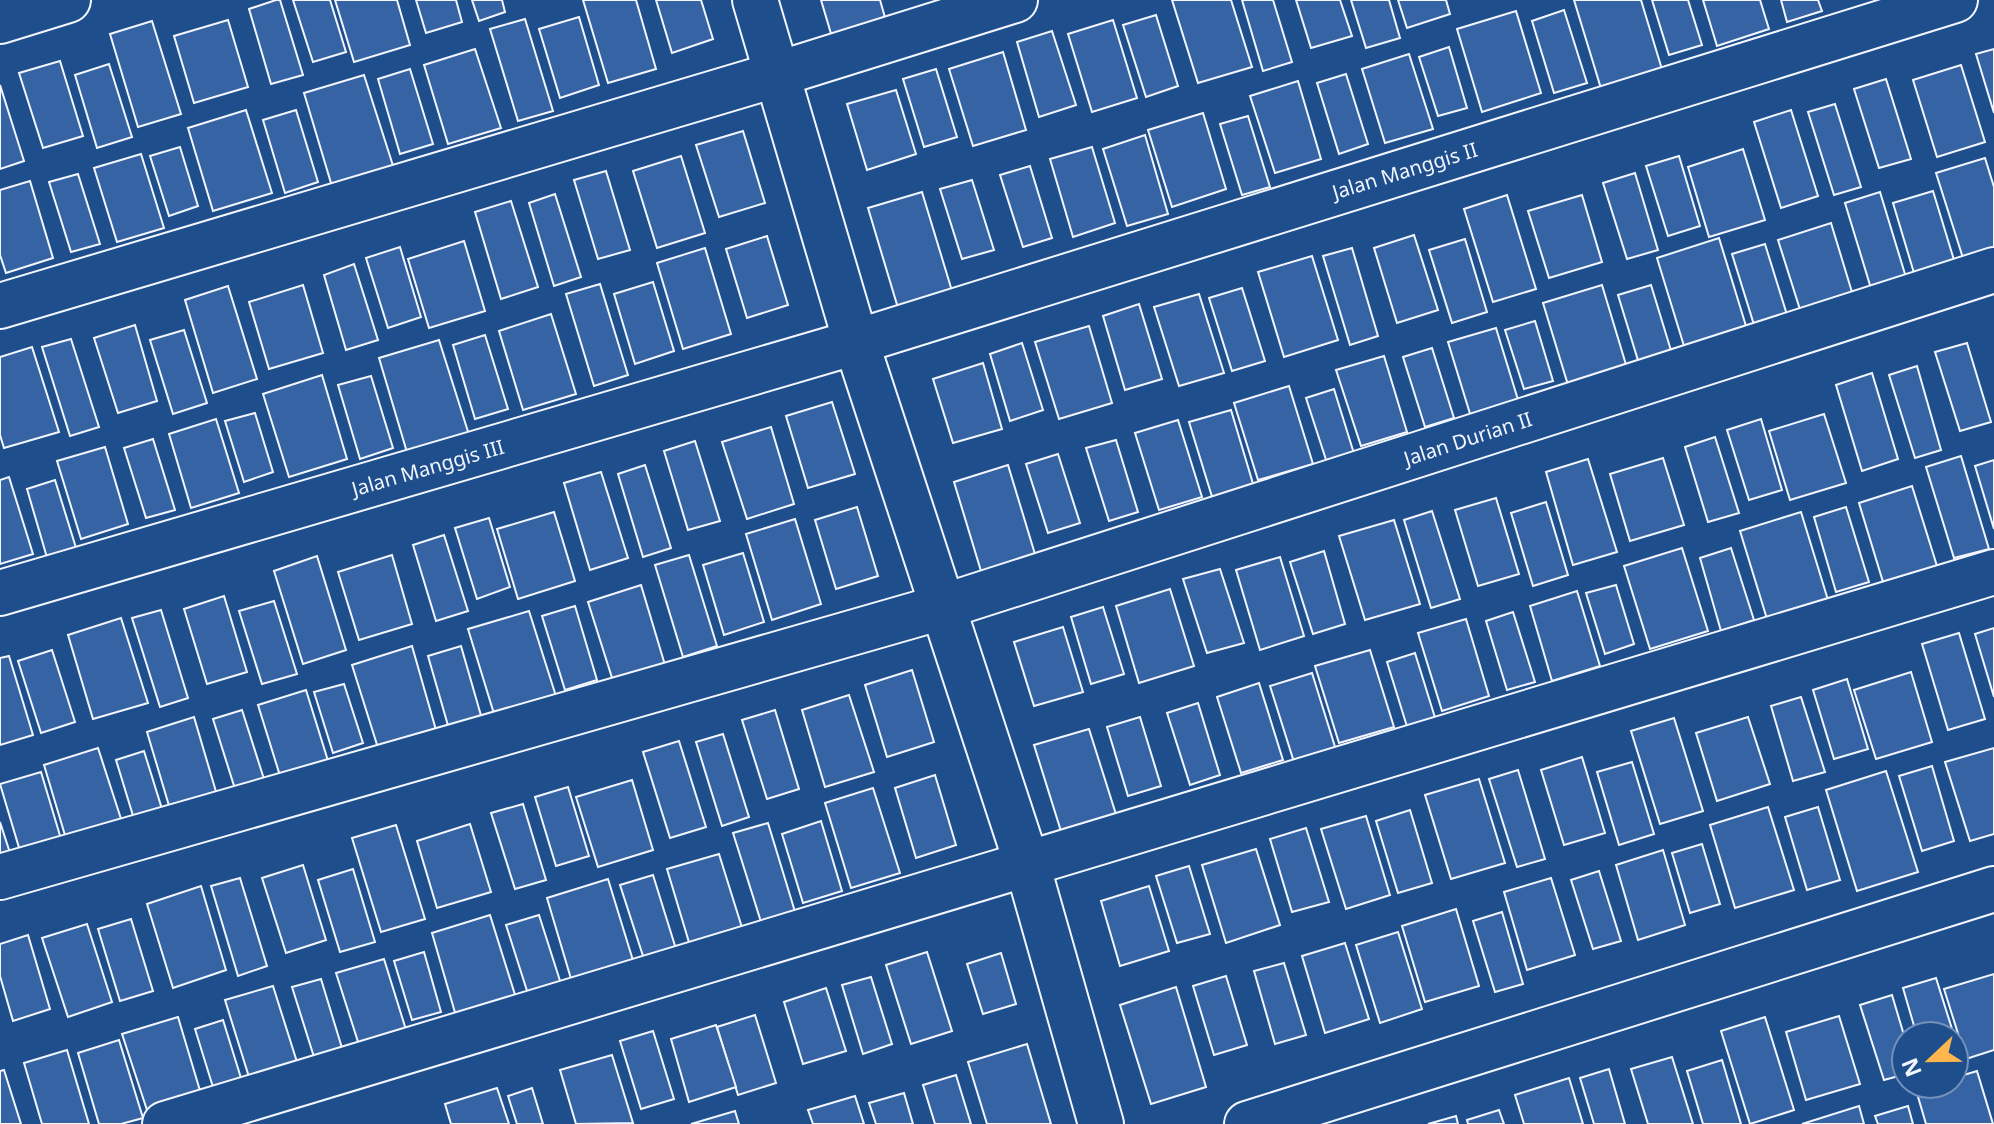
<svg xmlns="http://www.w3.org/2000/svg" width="1994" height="1124" font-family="'Noto Sans',sans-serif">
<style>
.building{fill:#3563a3;stroke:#f2f6ff;stroke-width:2}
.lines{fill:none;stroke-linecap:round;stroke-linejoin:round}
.street-casing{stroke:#f2f6ff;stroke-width:48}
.street{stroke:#1f4e8c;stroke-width:44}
.labels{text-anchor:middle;stroke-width:6;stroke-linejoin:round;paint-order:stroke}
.street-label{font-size:20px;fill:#f2f6ff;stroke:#1f4e8c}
</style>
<rect width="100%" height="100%" fill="#1f4e8c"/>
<g class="building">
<path d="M276 0H280L303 75 271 84 249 9Z"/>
<path d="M293 0H330L346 52 313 62Z"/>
<path d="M335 0H397L410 45 354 62Z"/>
<path d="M416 0H456L462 22 426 33Z"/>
<path d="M472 0H502L505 12 479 21Z"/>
<path d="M583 0H636L656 69 608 83Z"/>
<path d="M656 0H701L713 39 672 53Z"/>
<path d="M821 0H880L886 21 832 37Z"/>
<path d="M1172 0H1231L1252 67 1198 83Z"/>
<path d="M1242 0H1273L1292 62 1263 71Z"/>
<path d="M1296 0H1340L1352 36 1311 48Z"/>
<path d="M1351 0H1389L1400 38 1366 48Z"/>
<path d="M1398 0H1446L1450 14 1407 28Z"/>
<path d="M1574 0H1641L1664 76 1603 95Z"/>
<path d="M1652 0H1688L1702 45 1669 55Z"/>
<path d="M1703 0H1760L1769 29 1717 46Z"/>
<path d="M1781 0H1818L1822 11 1787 22Z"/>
<path d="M1564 10 1587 83 1554 93 1532 21Z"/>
<path d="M1516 11 1541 93 1482 112 1457 29Z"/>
<path d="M1156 15 1178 86 1146 97 1123 25Z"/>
<path d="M579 17 599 85 560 98 539 29Z"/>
<path d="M525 19 553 111 518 121 490 29Z"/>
<path d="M228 20 248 87 194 103 174 36Z"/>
<path d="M1113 20 1137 98 1092 112 1068 34Z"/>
<path d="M152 21 181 114 138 127 110 34Z"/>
<path d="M1052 31 1076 105 1039 117 1017 42Z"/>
<path d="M1449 47 1467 108 1438 116 1419 57Z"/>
<path d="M475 49 501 128 448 144 424 65Z"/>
<path d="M1994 49V113L1976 54Z"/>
<path d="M1003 52 1026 130 973 146 949 69Z"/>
<path d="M1409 54 1433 129 1385 143 1362 69Z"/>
<path d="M60 61 83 136 43 148 19 73Z"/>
<path d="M109 64 132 137 97 148 75 75Z"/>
<path d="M1961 65 1985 142 1937 157 1913 80Z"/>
<path d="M410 69 433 144 400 154 378 79Z"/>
<path d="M936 69 957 137 924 147 903 79Z"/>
<path d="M1346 74 1368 144 1339 154 1317 83Z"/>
<path d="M364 75 396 175 334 193 304 93Z"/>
<path d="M1886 79 1911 159 1879 168 1854 89Z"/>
<path d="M1298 81 1321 159 1275 173 1250 96Z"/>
<path d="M0 85 24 161 0 169Z"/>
<path d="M896 90 916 154 867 170 847 104Z"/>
<path d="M1835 104 1861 187 1834 195 1808 112Z"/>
<path d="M246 110 272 193 213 211 188 128Z"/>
<path d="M296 110 318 182 285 193 263 120Z"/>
<path d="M1791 110 1818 196 1781 208 1754 122Z"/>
<path d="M1203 113 1226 189 1172 207 1148 130Z"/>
<path d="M1248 116 1270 187 1242 195 1220 124Z"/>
<path d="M743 131 765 203 719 217 696 145Z"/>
<path d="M1145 135 1168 214 1127 226 1103 149Z"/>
<path d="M180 147 198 206 169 216 150 156Z"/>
<path d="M1092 147 1115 223 1073 237 1050 159Z"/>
<path d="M1743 149 1765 220 1709 237 1688 167Z"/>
<path d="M141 154 164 228 117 242 94 168Z"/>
<path d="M681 156 705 233 657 248 633 171Z"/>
<path d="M1679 156 1700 226 1668 236 1646 166Z"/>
<path d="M1985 158 1994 187V248L1963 258 1936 173Z"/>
<path d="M1030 166 1052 238 1023 247 1000 175Z"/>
<path d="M606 171 630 250 598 259 574 180Z"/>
<path d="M1635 173 1658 250 1627 259 1603 183Z"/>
<path d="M78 174 100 244 71 252 49 182Z"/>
<path d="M972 180 994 250 962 259 940 189Z"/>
<path d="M30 181 53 258 6 273 0 255V190Z"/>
<path d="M1933 191 1954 260 1914 273 1893 203Z"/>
<path d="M922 192 952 291 898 308 868 208Z"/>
<path d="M1880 192 1908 284 1873 295 1845 203Z"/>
<path d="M555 194 581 277 554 286 529 203Z"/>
<path d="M1507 195 1536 289 1493 302 1464 209Z"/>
<path d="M1582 195 1602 262 1549 278 1528 211Z"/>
<path d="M511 201 538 287 501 299 475 212Z"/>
<path d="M1831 223 1855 302 1803 319 1778 240Z"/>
<path d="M1414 235 1438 310 1397 323 1374 248Z"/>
<path d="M767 236 788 305 747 318 726 249Z"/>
<path d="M1719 238 1750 339 1688 359 1657 258Z"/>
<path d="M1465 239 1487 312 1452 323 1429 250Z"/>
<path d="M464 241 485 311 429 328 408 259Z"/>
<path d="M1765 244 1788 318 1755 328 1732 254Z"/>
<path d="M400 247 421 317 388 328 366 258Z"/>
<path d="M705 248 731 334 683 349 657 263Z"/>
<path d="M1352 248 1378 336 1350 345 1323 256Z"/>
<path d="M1312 256 1338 340 1284 357 1258 272Z"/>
<path d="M354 264 378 340 346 350 324 275Z"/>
<path d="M653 282 674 351 635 364 614 294Z"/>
<path d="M600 284 628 375 594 386 566 294Z"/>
<path d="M303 285 323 353 269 369 249 302Z"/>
<path d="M1602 285 1627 368 1568 385 1543 303Z"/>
<path d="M1651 285 1673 357 1640 367 1618 295Z"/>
<path d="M228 286 257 379 213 393 185 300Z"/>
<path d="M1242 288 1265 361 1232 371 1209 298Z"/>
<path d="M1199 294 1224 373 1179 386 1154 307Z"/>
<path d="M1139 304 1162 379 1125 390 1103 316Z"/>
<path d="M551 314 576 394 523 410 499 331Z"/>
<path d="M1535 321 1553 381 1524 389 1505 330Z"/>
<path d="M135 325 157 401 118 413 94 338Z"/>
<path d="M1089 326 1112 403 1059 419 1035 342Z"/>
<path d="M1496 328 1519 403 1471 417 1448 342Z"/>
<path d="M184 330 207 403 173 414 150 340Z"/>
<path d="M485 335 508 409 475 419 453 345Z"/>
<path d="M71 339 99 427 70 436 42 347Z"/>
<path d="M439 340 471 441 409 459 379 358Z"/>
<path d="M1022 343 1043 410 1010 421 990 354Z"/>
<path d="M1967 343 1991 422 1960 431 1935 352Z"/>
<path d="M32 347 59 432 4 448 0 435V357Z"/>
<path d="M1432 348 1454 418 1425 427 1403 357Z"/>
<path d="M1384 356 1407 432 1361 446 1336 370Z"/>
<path d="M983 363 1002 429 953 443 933 379Z"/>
<path d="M1917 366 1941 450 1915 458 1889 375Z"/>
<path d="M1872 373 1898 459 1862 471 1836 385Z"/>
<path d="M322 375 347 459 289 477 263 394Z"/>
<path d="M371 376 393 448 360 459 338 385Z"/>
<path d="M1289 386 1313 464 1258 480 1234 403Z"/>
<path d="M1334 389 1356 460 1329 469 1306 398Z"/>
<path d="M832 402 855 474 808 488 786 416Z"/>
<path d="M1231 410 1254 487 1213 500 1189 422Z"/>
<path d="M255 413 273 472 244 482 225 421Z"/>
<path d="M1824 414 1846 483 1790 500 1769 431Z"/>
<path d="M216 419 239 493 191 508 169 434Z"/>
<path d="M1761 419 1782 490 1749 500 1727 430Z"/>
<path d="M1178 420 1202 497 1159 510 1135 433Z"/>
<path d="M771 427 794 504 747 519 722 442Z"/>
<path d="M1715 437 1739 513 1708 522 1685 447Z"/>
<path d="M153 439 175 510 146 518 124 448Z"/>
<path d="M1116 440 1138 512 1109 521 1086 448Z"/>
<path d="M695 441 720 521 688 530 664 451Z"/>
<path d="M105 447 128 524 81 539 57 461Z"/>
<path d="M1058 454 1080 523 1048 533 1026 464Z"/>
<path d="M1961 456 1989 549 1954 558 1926 467Z"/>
<path d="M1663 458 1684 525 1630 541 1610 474Z"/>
<path d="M1588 459 1617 552 1573 565 1546 472Z"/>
<path d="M1994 460V529L1975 466Z"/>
<path d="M645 465 671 548 643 557 618 474Z"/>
<path d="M1008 465 1038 564 984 581 954 482Z"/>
<path d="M601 472 628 558 590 570 564 483Z"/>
<path d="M9 477 33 554 0 564V480Z"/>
<path d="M55 480 77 551 48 561 27 489Z"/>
<path d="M1912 486 1937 566 1883 582 1859 503Z"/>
<path d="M1496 498 1519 574 1478 586 1455 510Z"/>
<path d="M1546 502 1568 575 1533 586 1511 513Z"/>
<path d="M857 507 878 576 836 589 815 520Z"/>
<path d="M1846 507 1869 582 1836 592 1814 517Z"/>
<path d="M1432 511 1460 599 1431 608 1404 520Z"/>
<path d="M554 512 575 581 518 599 497 529Z"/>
<path d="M1801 512 1832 613 1771 632 1740 531Z"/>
<path d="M489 518 510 587 477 599 455 528Z"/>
<path d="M795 519 821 604 772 620 746 534Z"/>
<path d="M1394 520 1420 604 1365 620 1339 536Z"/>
<path d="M444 535 468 611 436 621 413 545Z"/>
<path d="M1682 548 1708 631 1650 649 1624 566Z"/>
<path d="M1731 548 1754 620 1721 631 1700 558Z"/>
<path d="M1324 551 1345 624 1313 634 1290 562Z"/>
<path d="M743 553 764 622 724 635 703 565Z"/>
<path d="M392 555 412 624 359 640 338 572Z"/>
<path d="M689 555 717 646 683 657 655 565Z"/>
<path d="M317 556 346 650 303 664 274 571Z"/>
<path d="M1280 557 1304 636 1260 650 1236 570Z"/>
<path d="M1220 569 1244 643 1207 653 1183 579Z"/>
<path d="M641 585 665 665 613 681 588 602Z"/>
<path d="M1616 585 1634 644 1605 654 1586 593Z"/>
<path d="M1170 589 1194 666 1139 683 1116 606Z"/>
<path d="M1577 591 1600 666 1552 681 1530 606Z"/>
<path d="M224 596 247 672 207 684 184 609Z"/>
<path d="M274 601 297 674 262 684 239 611Z"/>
<path d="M575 606 597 680 565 690 542 616Z"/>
<path d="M1103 607 1124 674 1091 684 1071 617Z"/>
<path d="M161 610 188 698 160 707 132 618Z"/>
<path d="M529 611 561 712 499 730 468 629Z"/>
<path d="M1513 612 1535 682 1507 690 1486 621Z"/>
<path d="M121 618 148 703 93 719 68 635Z"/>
<path d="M1466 619 1489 696 1442 711 1418 633Z"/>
<path d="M1063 627 1083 692 1034 706 1014 642Z"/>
<path d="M1994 628V697L1975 634Z"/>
<path d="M1959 633 1985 719 1948 730 1922 644Z"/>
<path d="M412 646 436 730 378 748 352 665Z"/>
<path d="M461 646 482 719 449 729 428 656Z"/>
<path d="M52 650 75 722 41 733 18 661Z"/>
<path d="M1370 650 1394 727 1339 743 1315 666Z"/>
<path d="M1415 653 1437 724 1409 733 1387 662Z"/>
<path d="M9 656 33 735 0 745V658Z"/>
<path d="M912 670 934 742 887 757 865 685Z"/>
<path d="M1911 672 1932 742 1876 759 1854 690Z"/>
<path d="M1312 673 1336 750 1294 762 1270 686Z"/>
<path d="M1847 679 1868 749 1834 759 1813 690Z"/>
<path d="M1259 683 1283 760 1241 773 1217 697Z"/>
<path d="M344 684 363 743 333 753 314 692Z"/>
<path d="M306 690 329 764 281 779 258 705Z"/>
<path d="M849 695 874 772 825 787 802 710Z"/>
<path d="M1801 697 1825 772 1793 781 1771 706Z"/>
<path d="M1198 703 1220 775 1190 785 1167 713Z"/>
<path d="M242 710 264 779 235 789 213 719Z"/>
<path d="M775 710 799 789 767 799 742 720Z"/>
<path d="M194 717 217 795 170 809 147 732Z"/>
<path d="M1140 717 1161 786 1128 796 1107 727Z"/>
<path d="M1748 717 1770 784 1717 801 1696 733Z"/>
<path d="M1674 718 1703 811 1660 824 1631 731Z"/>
<path d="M1089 729 1120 827 1065 844 1034 745Z"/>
<path d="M723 734 749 817 722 826 696 742Z"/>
<path d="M679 741 706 827 670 838 643 752Z"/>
<path d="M98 748 123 825 67 842 44 765Z"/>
<path d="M1994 748V834L1970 841 1945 762Z"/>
<path d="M144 751 166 822 138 832 116 760Z"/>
<path d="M1582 757 1605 833 1564 845 1541 770Z"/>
<path d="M1632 762 1654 834 1619 845 1597 772Z"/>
<path d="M1932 766 1954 841 1922 851 1899 776Z"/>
<path d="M1518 770 1545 859 1517 867 1489 779Z"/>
<path d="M1886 771 1918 872 1857 891 1826 790Z"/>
<path d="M41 772 64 849 23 861 0 784Z"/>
<path d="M935 775 956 845 916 858 895 788Z"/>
<path d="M1479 779 1505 863 1451 879 1425 795Z"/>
<path d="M632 780 653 850 598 867 576 797Z"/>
<path d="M568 787 589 856 556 866 535 797Z"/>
<path d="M873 788 900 873 851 888 825 803Z"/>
<path d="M523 804 546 880 515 889 491 813Z"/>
<path d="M1768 807 1794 890 1735 908 1710 825Z"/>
<path d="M1818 807 1840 880 1807 890 1785 817Z"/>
<path d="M1410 810 1432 883 1398 893 1376 821Z"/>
<path d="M1366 816 1390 895 1346 909 1321 829Z"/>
<path d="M821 821 842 891 803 903 782 834Z"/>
<path d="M0 822 12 859 0 863Z"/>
<path d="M768 823 796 915 762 925 733 833Z"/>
<path d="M470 824 491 892 437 908 417 841Z"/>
<path d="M396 825 425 919 381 932 352 838Z"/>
<path d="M1306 828 1329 902 1292 912 1270 839Z"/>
<path d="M1702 844 1720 904 1690 913 1672 853Z"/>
<path d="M1256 849 1280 925 1226 943 1202 865Z"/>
<path d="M1663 850 1685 925 1638 940 1616 865Z"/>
<path d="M719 854 744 934 691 949 667 869Z"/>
<path d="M303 865 326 940 286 953 262 878Z"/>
<path d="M1189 866 1210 934 1177 943 1156 876Z"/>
<path d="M353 869 375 942 340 952 318 880Z"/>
<path d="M1599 871 1621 941 1593 949 1571 880Z"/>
<path d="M653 875 676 949 644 959 620 885Z"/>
<path d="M240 878 267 966 238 976 211 886Z"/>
<path d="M1551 878 1575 955 1527 970 1504 892Z"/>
<path d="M608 879 639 980 577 999 547 898Z"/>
<path d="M201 886 226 970 173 988 147 904Z"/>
<path d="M1149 886 1169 951 1120 966 1101 901Z"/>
<path d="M1456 909 1479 986 1425 1002 1402 926Z"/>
<path d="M1502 912 1523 984 1495 992 1473 921Z"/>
<path d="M490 915 516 998 456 1016 432 933Z"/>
<path d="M539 915 562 987 529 997 506 925Z"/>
<path d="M131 919 153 991 120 1001 98 929Z"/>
<path d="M87 924 112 1002 68 1017 42 938Z"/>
<path d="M1398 932 1422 1009 1380 1023 1356 945Z"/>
<path d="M28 935 50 1009 13 1021 0 976V944Z"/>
<path d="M1345 943 1369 1019 1325 1033 1302 956Z"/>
<path d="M424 952 441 1012 412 1020 394 961Z"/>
<path d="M927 952 952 1031 911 1044 886 965Z"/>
<path d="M1001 953 1016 1004 983 1014 967 964Z"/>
<path d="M384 959 407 1033 360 1048 336 973Z"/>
<path d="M1284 963 1306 1035 1275 1044 1254 971Z"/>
<path d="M1994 974V1050L1966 1059 1944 989Z"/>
<path d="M1226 976 1247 1045 1214 1055 1193 986Z"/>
<path d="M871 977 892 1044 863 1054 842 985Z"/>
<path d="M1936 978 1958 1048 1954 1050V1036H1917L1903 988Z"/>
<path d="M321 979 342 1048 314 1057 292 987Z"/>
<path d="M273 986 297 1062 249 1077 225 1000Z"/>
<path d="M1176 987 1206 1087 1151 1104 1120 1005Z"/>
<path d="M826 988 846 1051 803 1064 784 1002Z"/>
<path d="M1892 995 1906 1042V1074L1884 1080 1860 1005Z"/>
<path d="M755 1015 776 1083 738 1095 717 1027Z"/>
<path d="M1839 1016 1860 1084 1806 1100 1786 1032Z"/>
<path d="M178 1017 201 1094 147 1110 122 1034Z"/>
<path d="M1765 1017 1794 1110 1750 1124 1721 1031Z"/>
<path d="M223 1020 245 1091 217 1100 195 1029Z"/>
<path d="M716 1025 736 1087 689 1102 671 1039Z"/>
<path d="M653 1031 674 1099 641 1109 620 1041Z"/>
<path d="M119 1040 143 1118 121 1124H99L78 1053Z"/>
<path d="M1027 1044 1051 1124H987L968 1062Z"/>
<path d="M67 1050 89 1124H42L24 1063Z"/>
<path d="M612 1055 633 1123 576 1124 560 1070Z"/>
<path d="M1672 1057 1693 1124H1648L1631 1069Z"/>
<path d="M1722 1060 1741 1124H1703L1687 1071Z"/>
<path d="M1609 1069 1625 1124H1594L1580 1078Z"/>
<path d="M4 1070 21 1124H0V1071Z"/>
<path d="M1977 1071 1993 1124H1926L1916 1090 1935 1084H1954V1078Z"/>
<path d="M956 1075 971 1124H935L923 1085Z"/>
<path d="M1569 1078 1583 1124H1524L1515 1095Z"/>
<path d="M497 1088 509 1124H451L445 1104Z"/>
<path d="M532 1088 543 1124H517L508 1096Z"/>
<path d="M904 1093 913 1124H876L869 1103Z"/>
<path d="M855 1096 864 1124H813L808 1110Z"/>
<path d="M1859 1106 1864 1124H1802Z"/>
<path d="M1908 1106 1913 1124H1878L1875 1116Z"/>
<path d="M1499 1110 1504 1124H1468L1467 1120Z"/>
<path d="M735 1111 739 1124H691Z"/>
<path d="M1456 1116 1458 1124H1428Z"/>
</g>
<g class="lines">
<g class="street-casing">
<g id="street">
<path d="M755 0 856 342 1027 864 1101 1124"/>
<path d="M0 21 68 0"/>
<path d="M0 306 778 74 1015 0"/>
<path d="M0 593 856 342 1955 0"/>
<path d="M0 877 942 607 1994 270"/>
<path d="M165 1124 1994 572"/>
<path d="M1247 1124 1994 889"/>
</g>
</g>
<use href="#street" class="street"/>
</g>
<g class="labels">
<g class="street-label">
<text transform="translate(1405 171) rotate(-17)" y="7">Jalan Manggis II</text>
<text transform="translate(1468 439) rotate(-18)" y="7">Jalan Durian II</text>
<text transform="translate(428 468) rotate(-16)" y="7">Jalan Manggis III</text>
</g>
</g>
<g transform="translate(1930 1060) rotate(248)"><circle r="38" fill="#1f4e8c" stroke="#7391ba" stroke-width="2"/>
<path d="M0-6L14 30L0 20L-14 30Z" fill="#ffb74d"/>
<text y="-12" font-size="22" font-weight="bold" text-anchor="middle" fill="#f2f6ff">N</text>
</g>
</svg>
